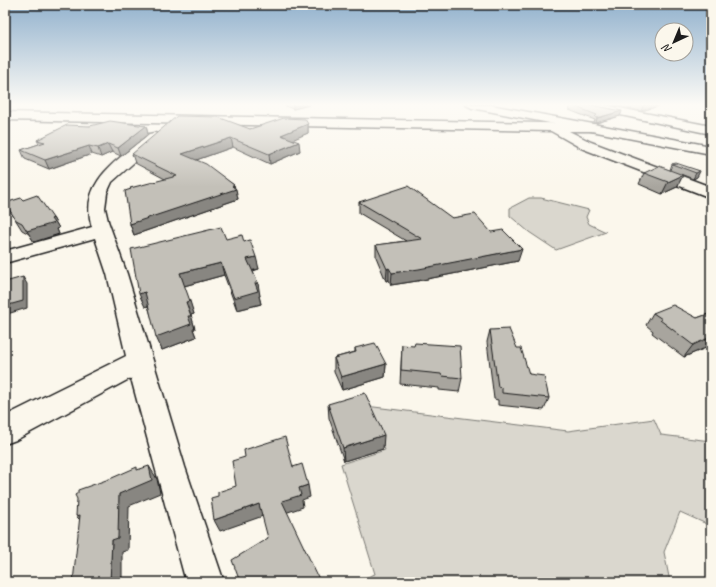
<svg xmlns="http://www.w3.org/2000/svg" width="716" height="587" font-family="Caveat,sans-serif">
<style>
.green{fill:#dad7ce;stroke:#7b7a75}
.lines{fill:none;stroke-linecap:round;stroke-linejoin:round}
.minor-casing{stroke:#1c1c1c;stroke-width:3}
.major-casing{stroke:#1c1c1c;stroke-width:3}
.minor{fill:#fbf7ec;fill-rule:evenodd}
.major{fill:#fbf7ec;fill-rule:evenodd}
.wall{fill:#a8a59e;stroke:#1c1c1c}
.shaded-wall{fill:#888681;stroke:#1c1c1c}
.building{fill:#c3c0b8;stroke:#1c1c1c}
</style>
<rect width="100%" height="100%" fill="#fbf7ec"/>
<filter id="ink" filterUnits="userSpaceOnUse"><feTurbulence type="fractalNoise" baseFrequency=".025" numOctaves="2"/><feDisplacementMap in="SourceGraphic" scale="8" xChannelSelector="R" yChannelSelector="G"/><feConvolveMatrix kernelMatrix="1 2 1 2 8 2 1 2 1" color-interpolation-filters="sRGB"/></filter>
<g filter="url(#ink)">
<g class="green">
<path d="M529 198H541L589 210 586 217 589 224 606 232 556 250 529 232 510 216V208Z"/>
<path d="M366 406 568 431 654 419 661 435 711 441V526L680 512 664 552 670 582H360V580L375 574 341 464 385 450Z"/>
</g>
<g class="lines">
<g class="minor-casing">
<g id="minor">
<path d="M581 105H604L711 126V134L587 108Z"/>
<path d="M5 112 593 124 597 125 599 128 597 131H569L591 142 711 187V198L581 148 551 131 5 120Z"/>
<path d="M154 133 159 134 161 137 159 140 112 182 107 193 105 208 108 221 127 274 185 467 224 582H186L131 378 16 440 5 444V416L126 356 107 274 95 238 5 263V251L92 227C78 181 119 160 149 134Z"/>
</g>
</g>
<g class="major-casing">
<path id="major" d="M466 105H491L711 146V154L472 108Z"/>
</g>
<use href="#minor" class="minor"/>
<use href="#major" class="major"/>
</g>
<g class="wall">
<path d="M283 105H309L293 109Z"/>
<path d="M570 105H591L622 111 620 116 596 123H594L595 120 569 110Z"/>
<path d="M612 105H659V106L641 111Z"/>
<path d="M308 124V133L293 139 300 151 270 164 233 147 196 160 234 185 238 199 134 235 130 224 165 179 135 163 132 154 250 129Z"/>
<path d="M90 126H146L148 134 121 156 112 152 101 157 92 154 49 169 25 159 21 150 39 144 37 140Z"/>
<path d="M672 164 700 171 697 177 693 179 683 175 677 187 662 194 639 184 644 173 670 170Z"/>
<path d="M23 200 53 218 59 228 57 229 59 234 34 242 29 234 22 230 5 203Z"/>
<path d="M359 202 452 218 518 261 417 281 391 285 389 280 386 281 376 257V245L406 241 359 213Z"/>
<path d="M244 242 259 269 253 271 260 296H259L261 304 237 310 224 275 184 286 194 314 191 315 195 329H193L196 337 162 350 148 306 145 307Z"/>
<path d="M653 313 697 318 711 313V343L708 347 684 357 652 333 653 331 646 325Z"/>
<path d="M490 330 517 348 529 374 549 398 544 410 498 405V400L494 399 487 342Z"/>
<path d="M402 345 462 378 459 392 439 390V388L400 384Z"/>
<path d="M355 348 386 364 385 377 342 390 334 372V358L355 352Z"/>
<path d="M328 404 383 449 344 461 329 418Z"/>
</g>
<g class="shaded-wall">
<path d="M293 105H309L293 109Z"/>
<path d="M645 105H659V106L641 111 643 106Z"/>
<path d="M622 111 620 116 596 123 597 118Z"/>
<path d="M308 124V133L283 144 281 135Z"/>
<path d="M146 126 148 134 121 156 118 148Z"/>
<path d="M231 138 233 147 185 164 182 154Z"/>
<path d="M299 142 300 151 270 164 269 154Z"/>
<path d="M108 144 112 152 101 157 98 148Z"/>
<path d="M89 146 92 154 49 169 45 160Z"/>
<path d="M700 171 697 177 693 179 696 173Z"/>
<path d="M683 175 677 187 662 194 668 182Z"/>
<path d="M234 185V189H236L238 199 134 235 130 224Z"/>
<path d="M53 218 59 228 57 229 59 234 34 242 27 231Z"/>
<path d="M522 249 518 261 417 281 391 285 392 273Z"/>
<path d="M256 257 259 269 250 271 247 259Z"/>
<path d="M221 263 224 275 184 286 180 273Z"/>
<path d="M389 268V280L386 281 387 269Z"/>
<path d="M23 277 27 284V308L7 314 5 311V306Z"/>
<path d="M255 283H258L260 296H259L261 304 237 310 234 298Z"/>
<path d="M145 292 150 305 145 307 139 294Z"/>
<path d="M190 301 194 314 191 315 195 329H193L196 337 162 350 156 337 188 316 186 302Z"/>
<path d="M711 334V343L708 347 684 357 693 345Z"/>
<path d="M386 364 385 377 342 390 341 377Z"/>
<path d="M384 435 383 449 344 461 343 448Z"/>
<path d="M149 466 157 479 160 493 129 506 128 550 122 552V582H110L112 540 119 494Z"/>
<path d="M308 485 310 497 302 500 303 507 285 513 282 501 299 488Z"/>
<path d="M259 504 263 516 220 531 214 520Z"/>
<path d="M80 515 88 528 76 516Z"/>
</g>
<g class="building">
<path d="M571 105H591L622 111 597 118 595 117 597 115Z"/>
<path d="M177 116 218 117 250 129 284 118 305 119 308 124 281 135 299 142 269 154 231 138 182 154 206 164 234 185 232 186 236 189 130 224 125 191 131 189 130 188 177 176 132 154Z"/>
<path d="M110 121 146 126 118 148 108 144 98 148 89 146 45 160 21 150 45 142 37 140 67 125 90 126Z"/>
<path d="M676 163 700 171 696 173 672 164Z"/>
<path d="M659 166 683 175 668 182 644 173Z"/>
<path d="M408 186 452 218 475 214 491 232 503 230 522 249 419 269 392 273 389 268 387 269 376 245 422 239 359 202Z"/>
<path d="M37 195 53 218 51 219 54 223 27 231 22 223 16 220 5 203 21 198 23 200Z"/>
<path d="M221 227 226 239 242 235 244 242 250 240 256 257 247 259 258 283H255L258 291 234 298 221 263 180 273 190 301 186 302 191 316H188L191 324 156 337 145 292 139 294 131 249Z"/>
<path d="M23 277V301L5 306V282Z"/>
<path d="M673 305 697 318 711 313V337L693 345 660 320 662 319 653 313Z"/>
<path d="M509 329 517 348H521L529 374 544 376 549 398 502 393V388L498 387 490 330Z"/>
<path d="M375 343 386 364 341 377 334 358 356 352 355 348Z"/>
<path d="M415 343 460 346 462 378 442 376 441 374 401 370 402 345 414 346Z"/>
<path d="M365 393 384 435 343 448 328 404Z"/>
<path d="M285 437 293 467 302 464 308 485 299 488 301 495 282 501 319 579 315 582H240L232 560 268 538 259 504 214 520 211 498 218 496V492L236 486 232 461 245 457 244 450Z"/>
<path d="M149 466 152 480 119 494 118 538 112 540 110 582H73L80 515 76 516 77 499 75 495 78 493V490L112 478 137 467V470Z"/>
</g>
</g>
<linearGradient id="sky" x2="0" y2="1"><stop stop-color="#91b1cd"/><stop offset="0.56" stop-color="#fdfbf6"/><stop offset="1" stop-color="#fdfbf6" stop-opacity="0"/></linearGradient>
<rect width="716" height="187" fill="url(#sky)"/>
<rect width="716" height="587" fill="none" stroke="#fbf7ec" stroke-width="20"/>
<rect x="10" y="10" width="696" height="567" fill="none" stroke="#1c1c1c" stroke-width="1.5" filter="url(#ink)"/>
<g transform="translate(674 42) rotate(224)"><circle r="19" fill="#fbf7ec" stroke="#a29f99"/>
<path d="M0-3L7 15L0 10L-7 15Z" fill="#1c1c1c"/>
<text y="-6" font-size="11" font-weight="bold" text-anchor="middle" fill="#1c1c1c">N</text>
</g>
</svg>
